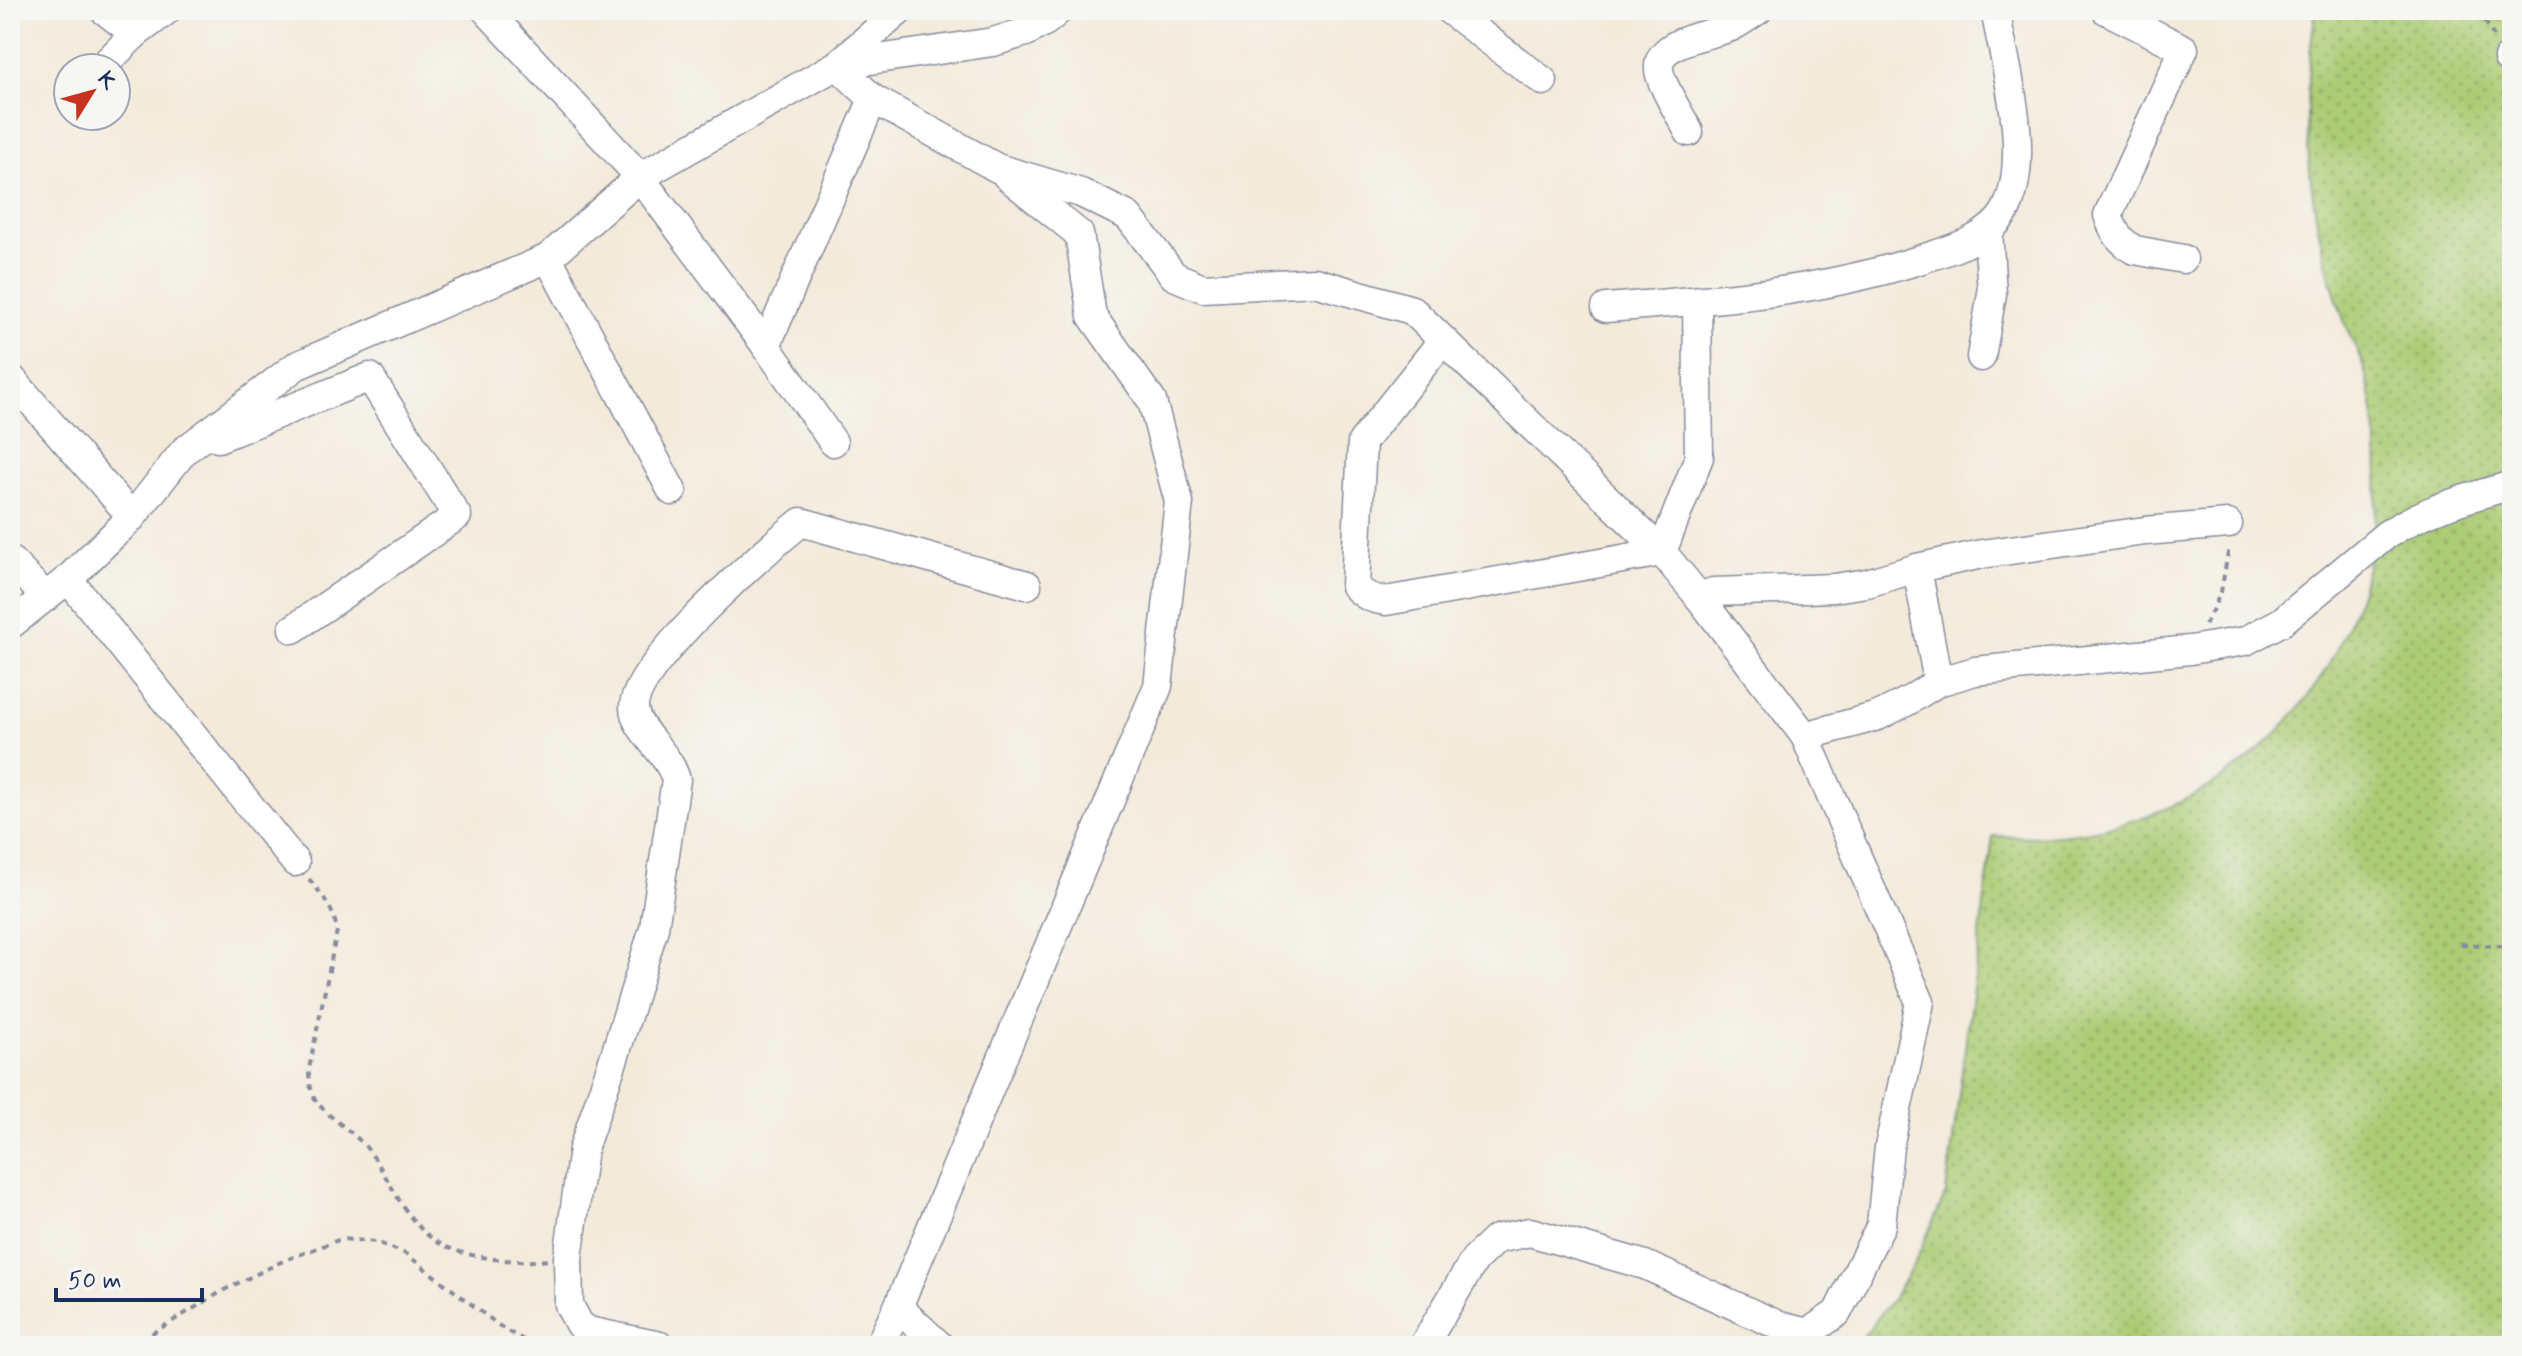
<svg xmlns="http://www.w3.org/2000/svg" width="2522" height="1356" font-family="Mynerve,sans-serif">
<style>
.grass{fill:url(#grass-dots);stroke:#647e6a;stroke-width:2}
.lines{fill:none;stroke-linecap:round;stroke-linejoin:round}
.minor-casing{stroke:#878c9c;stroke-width:31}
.path{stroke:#878c9c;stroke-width:4;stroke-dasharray:6 6;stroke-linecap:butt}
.minor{stroke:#fff;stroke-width:28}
</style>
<defs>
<pattern id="grass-dots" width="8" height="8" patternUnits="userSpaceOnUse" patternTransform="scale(2)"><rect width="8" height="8" fill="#accc75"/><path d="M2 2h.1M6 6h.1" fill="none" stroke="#8ba663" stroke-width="1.8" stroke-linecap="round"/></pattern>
</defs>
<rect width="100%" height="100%" fill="#f6f6f2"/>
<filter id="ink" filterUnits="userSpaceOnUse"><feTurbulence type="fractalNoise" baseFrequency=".0125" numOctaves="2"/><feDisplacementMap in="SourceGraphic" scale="16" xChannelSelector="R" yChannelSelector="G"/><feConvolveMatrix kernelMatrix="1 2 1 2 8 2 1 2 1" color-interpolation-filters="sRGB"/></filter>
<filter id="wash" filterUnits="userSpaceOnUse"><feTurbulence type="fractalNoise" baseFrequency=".006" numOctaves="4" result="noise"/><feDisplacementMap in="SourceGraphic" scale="32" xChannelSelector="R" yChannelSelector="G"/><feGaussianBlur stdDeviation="1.8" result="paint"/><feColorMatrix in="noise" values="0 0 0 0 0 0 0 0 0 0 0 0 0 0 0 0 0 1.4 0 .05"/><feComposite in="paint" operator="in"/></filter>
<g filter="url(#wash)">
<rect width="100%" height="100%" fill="#f3eada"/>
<path class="grass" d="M2316 10H2512V1346H1856L1896 1294 1915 1262 1946 1193 1993 836C2092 842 2187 815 2261 748 2347 671 2383 561 2377 448 2375 420 2371 391 2363 365 2358 351 2351 339 2346 326 2337 301 2329 276 2323 250 2305 172 2302 90 2316 10Z"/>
</g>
<g filter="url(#ink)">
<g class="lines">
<g class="minor-casing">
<g id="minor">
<path d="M486 10 640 177 766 346 833 442"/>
<path d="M900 10 837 65 873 99 997 168 1081 193 1128 216 1174 276 1203 288 1315 282 1412 310 1662 552 1699 597 1713 592 1834 588 1867 583 1917 568 1982 554 2145 531 2228 524"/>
<path d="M1449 10 1543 81"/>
<path d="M2106 10 2184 49 2108 215C2113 231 2120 242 2135 250L2183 259"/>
<path d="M135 34 167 10"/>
<path d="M2508 58 2512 61"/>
<path d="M101 68 135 34 104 10"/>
<path d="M1689 132C1680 114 1666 94 1660 75 1650 40 1710 36 1731 27 1740 23 1749 16 1758 10"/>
<path d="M548 258 672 491"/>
<path d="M1606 308C1714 300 1816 293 1919 260 1952 249 1996 238 2009 203 2030 149 2005 65 1995 10"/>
<path d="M1443 340 1362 442 1355 586C1364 596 1372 599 1386 601L1662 552 1699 457 1697 301"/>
<path d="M766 346 873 99"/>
<path d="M1981 357 1992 294 1988 230"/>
<path d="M10 377 132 517"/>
<path d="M218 438 370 377 457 516 293 629"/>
<path d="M10 560 46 597"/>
<path d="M1917 568 1938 682"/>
<path d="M68 579 295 862"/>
<path d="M1699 597 1805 736"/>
<path d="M10 625 68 579 132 517 184 451 296 366 548 258 640 177 837 65 993 42 1026 32 1046 21 1059 10"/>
<path d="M660 1346 588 1331 579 1324 569 1305 568 1258 583 1149 615 1055 654 928 676 780C669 752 634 730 634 707 635 664 765 551 801 522L1027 585"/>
<path d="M879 1346 898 1307"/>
<path d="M940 1346 898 1307 1158 686 1179 502 1152 401 1092 316 1079 234 1007 176"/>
<path d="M1423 1346 1475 1259 1496 1239 1530 1232 1645 1265 1780 1326 1808 1333 1837 1313 1881 1225 1889 1147 1920 1002 1805 736 1878 716 1908 701 1938 682 1975 671 2190 650 2245 641 2281 622 2386 535C2425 509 2467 498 2512 485"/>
</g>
</g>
<g class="path">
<path d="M2481 10 2485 21 2496 40"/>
<path d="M2205 625 2221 592 2229 547"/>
<path d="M309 879C323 896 334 909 337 931L309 1069C309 1080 310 1089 315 1099 327 1117 350 1129 365 1146 391 1177 402 1221 439 1243 464 1258 519 1264 548 1260"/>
<path d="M2461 944 2512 947"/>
<path d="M131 1346 226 1289 283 1261 341 1239 376 1242 406 1254 501 1327 525 1341 544 1344 560 1336"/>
</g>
<use href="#minor" class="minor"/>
</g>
</g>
<rect width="2522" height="1356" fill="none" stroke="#f6f6f2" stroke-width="40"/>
<g transform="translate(92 92) rotate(53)"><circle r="38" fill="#f6f6f2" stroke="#9ea6b7" stroke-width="2"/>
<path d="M0-6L14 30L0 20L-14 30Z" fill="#c8321e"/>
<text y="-12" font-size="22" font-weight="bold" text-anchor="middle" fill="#1b2f5e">K</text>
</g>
<path d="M56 1288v12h146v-12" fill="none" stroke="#1b2f5e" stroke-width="4"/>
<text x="68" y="1288" font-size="24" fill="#1b2f5e" stroke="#f6f6f2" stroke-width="6" paint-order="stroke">50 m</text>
</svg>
